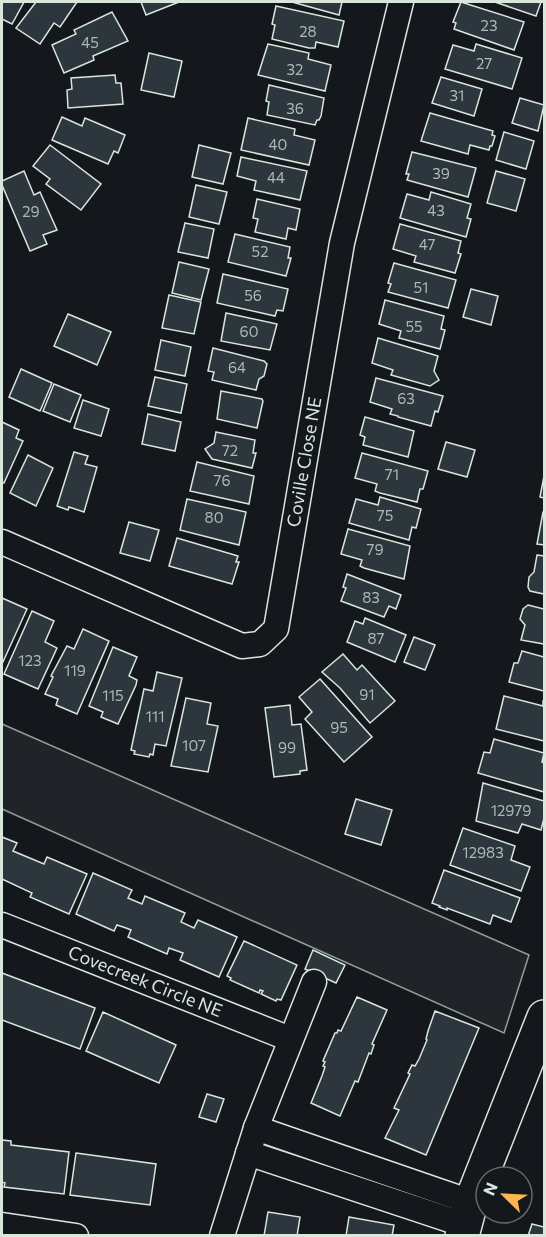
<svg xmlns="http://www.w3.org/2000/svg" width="546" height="1237" font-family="Commissioner,sans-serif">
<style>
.green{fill:#202428;stroke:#939e99;stroke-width:1.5}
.building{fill:#2c363c;stroke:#d8e6dc;stroke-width:1.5}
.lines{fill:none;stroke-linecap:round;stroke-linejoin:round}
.street-casing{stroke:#d8e6dc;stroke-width:27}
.secondary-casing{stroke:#d8e6dc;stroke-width:36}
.street{stroke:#14181c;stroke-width:24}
.secondary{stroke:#14181c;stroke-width:33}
.labels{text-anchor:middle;stroke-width:4.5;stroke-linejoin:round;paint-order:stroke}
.number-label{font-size:15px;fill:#adbab4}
.street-label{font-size:18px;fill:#d8e6dc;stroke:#14181c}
</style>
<rect width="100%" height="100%" fill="#14181c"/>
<path class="green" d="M2 724 529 955 504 1033 2 809Z"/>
<g class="building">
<path d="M2 2H24L12 24 2 19Z"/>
<path d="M36 2H77L60 27 54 23 40 44 16 28Z"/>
<path d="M141 2H179L146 15Z"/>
<path d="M292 2H342L339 15Z"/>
<path d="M461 2 524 22 514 50 454 29 456 23 453 22Z"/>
<path d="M495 2H541L536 16Z"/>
<path d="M276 6 344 21 338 47 316 42 315 48H309L272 39 275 25 272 24Z"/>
<path d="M112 12 128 41 93 56 94 60 64 73 52 45 76 34 74 30Z"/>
<path d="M268 44 309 53 308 59 331 65 325 91 258 75Z"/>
<path d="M476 44 522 58 512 89 445 69 453 45 474 51Z"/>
<path d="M149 53 182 61 174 97 141 90Z"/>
<path d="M115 75 116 83H121L123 104 68 108 67 90 72 89 71 78Z"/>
<path d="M441 77 482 89 474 116 432 103Z"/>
<path d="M269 85 324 98 321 116 319 120H317L315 125 267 115 269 102 266 101Z"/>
<path d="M520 98 544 105 538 131 512 123Z"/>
<path d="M430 113 493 131 492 135 495 136 492 146H490L489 150 470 145 468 154 421 141Z"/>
<path d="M62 117 82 126 85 118 125 135 118 153 114 151 108 164 52 140Z"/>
<path d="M248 118 295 129 294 135 315 140 309 165 241 150Z"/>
<path d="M504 132 534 141 526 169 496 160Z"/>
<path d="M50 145 101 184 81 210 46 184 50 179 33 166Z"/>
<path d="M199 145 231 153 223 184 192 177Z"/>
<path d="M412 152 476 168 468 197 407 180 409 174H406Z"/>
<path d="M241 157 307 171 300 200 254 190 256 181 237 176Z"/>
<path d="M24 171 34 195 40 192 57 230 43 235 47 244 30 251 2 185V181Z"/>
<path d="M496 171 525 179 516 211 487 203Z"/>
<path d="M196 185 227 192 219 224 189 217Z"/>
<path d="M431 192 471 204 467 218 471 219 466 237 400 218 407 194 429 200Z"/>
<path d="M257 199 300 209 296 230 288 228 286 239 255 232 258 219 253 218Z"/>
<path d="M185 223 214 229 208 258 178 252Z"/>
<path d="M400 224 461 241 458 253 461 254 455 273 414 262 416 256 393 249Z"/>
<path d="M235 234 290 247 288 258H291L286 276 228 262Z"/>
<path d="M179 262 209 269 201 300 172 293Z"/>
<path d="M394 263 456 280 448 308 388 292 391 284 388 283Z"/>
<path d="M223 274 288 289 283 311 277 310 275 316 217 303Z"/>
<path d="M471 289 498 296 491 325 463 317Z"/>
<path d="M169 295 201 302 194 334 162 328Z"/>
<path d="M385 300 444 316 441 329 445 330 440 349 399 338 401 331 379 324Z"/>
<path d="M226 313 277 324 270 350 221 341Z"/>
<path d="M68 314 111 332 97 365 54 346Z"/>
<path d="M378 338 438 356 434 371 439 380 430 386 391 375 393 370 372 363Z"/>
<path d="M161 340 191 347 185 376 155 370Z"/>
<path d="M213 348 264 361 267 364 264 376 259 379 256 390 212 380 214 372 208 371Z"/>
<path d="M21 369 52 383 40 411 9 397Z"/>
<path d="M155 377 187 384 181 413 148 406Z"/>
<path d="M376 378 443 396 438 412 435 411 431 426 398 417V416L390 414 392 409 370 402Z"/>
<path d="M54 384 81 395 70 422 43 411Z"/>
<path d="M221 391 262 399 263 401 257 428 217 419Z"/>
<path d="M83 400 109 409 101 436 74 428Z"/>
<path d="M148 414 181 422 175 451 142 444Z"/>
<path d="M365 417 414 431 408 457 363 445 365 437 360 435Z"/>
<path d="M2 422 19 430 16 438 23 441 4 483 2 482Z"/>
<path d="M216 432 255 440 253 453H256L252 468 212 459 205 449 214 443Z"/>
<path d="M446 442 475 450 467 477 438 469Z"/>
<path d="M74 452 88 456 85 464 97 467 84 512 69 507 68 510 57 506Z"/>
<path d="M362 453 428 471 423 489H420L417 502 380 493 375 491 377 484 355 478Z"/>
<path d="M28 455 53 468 36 506 10 493Z"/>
<path d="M197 462 254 476 249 504 190 491Z"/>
<path d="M544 476V498L540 497Z"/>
<path d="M380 497 421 509 416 528 412 527 409 540 349 523 356 499 378 505Z"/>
<path d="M187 499 246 512 239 545 180 530Z"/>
<path d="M543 512H544V545L537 544Z"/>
<path d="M129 522 159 530 150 561 120 553Z"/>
<path d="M348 529 410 546 404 579 364 568 360 566 362 560 341 554Z"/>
<path d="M177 538 238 556 236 562H239L232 584 169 566Z"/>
<path d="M537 555 544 556V594L530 591 528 587 529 577 534 572Z"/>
<path d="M347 574 401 595 396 609 389 606 384 617 341 601 346 588 343 587Z"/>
<path d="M2 598 27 609 2 664Z"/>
<path d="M528 605 544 609V644L521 640 525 625 520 619 523 609Z"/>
<path d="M32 611 54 621 45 642 57 648 38 689 4 674Z"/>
<path d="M365 618 406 635 395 662 347 642 355 621 363 624Z"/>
<path d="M83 629 109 641 77 714 56 705 58 699 45 694 53 677 51 676 67 646 74 649Z"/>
<path d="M414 637 435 645 425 670 404 662Z"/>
<path d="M113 647 137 657 129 676 137 680 136 685 118 724 101 717 103 712 89 706Z"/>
<path d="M522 651 544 657V691L509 682 514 663H518Z"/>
<path d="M343 654 357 670 362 665 395 701 370 723 340 688 322 672Z"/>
<path d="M157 672 182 678 166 746 155 744 153 755 150 754 149 757 134 754 135 751 131 750 144 689 153 691Z"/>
<path d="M320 679 372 737 344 762 305 719 312 712 299 697Z"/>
<path d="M504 696 543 706V701H544V741L496 729Z"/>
<path d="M186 698 211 703 207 724 218 726 208 772 171 766Z"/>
<path d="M290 705 292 725 301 724 307 770 300 771V774L274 777 265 708Z"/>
<path d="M494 739 544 753 542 762 544 763V792L478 773 484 752 490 753Z"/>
<path d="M483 783 544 801V818L541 830 522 824 518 833 476 821Z"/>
<path d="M356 799 392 810 381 845 345 834Z"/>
<path d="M463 828 515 846 511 860 530 867 521 891 450 865Z"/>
<path d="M2 837 17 843 13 851 44 864 47 857 87 874 69 914 30 897 32 893 2 879Z"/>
<path d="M444 870 520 898 511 922 493 915 490 924 447 908V910L439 907 440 906 432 903Z"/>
<path d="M93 873 132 890 128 898 142 904 145 896 185 913 181 922 194 928 198 920 237 937 219 977 180 960 183 953 169 948 167 954 128 937 131 930 126 928 117 925 114 931 76 914Z"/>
<path d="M244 941 297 965 281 1000 277 999 276 1001 261 994 263 991 260 990 259 993 230 980 231 978 227 976Z"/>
<path d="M313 950 345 965 336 983 305 969Z"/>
<path d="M2 973 95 1008 80 1049 2 1020Z"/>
<path d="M357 997 387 1010 372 1044 374 1045 371 1054 369 1053 358 1082 355 1081 340 1116 311 1103 322 1076 325 1067 323 1066 325 1062 323 1061 335 1033H337L338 1030 341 1031Z"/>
<path d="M435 1011 479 1028 426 1155 385 1138 399 1110 394 1108 410 1074 408 1073 412 1065 415 1066 419 1059 427 1040 426 1039 428 1031Z"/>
<path d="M103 1012 176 1045 159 1083 86 1051Z"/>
<path d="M207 1094 224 1099 216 1122 199 1117Z"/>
<path d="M2 1140 11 1141V1145L69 1152 64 1194 4 1187 5 1183 2 1182Z"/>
<path d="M76 1153 156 1164 150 1205 70 1195Z"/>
<path d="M268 1212 300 1217 297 1236H264Z"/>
<path d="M349 1217 394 1225 392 1236H346Z"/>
<path d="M532 1224 544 1227V1236H528Z"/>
</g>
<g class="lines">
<g class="street-casing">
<g id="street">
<path id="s1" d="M2 542 242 646 260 644 276 629 342 243 401 2"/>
<path id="s2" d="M2 925 290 1039"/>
<path d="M256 1128 471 1202"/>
<path d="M248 1153 465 1225"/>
<path d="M2 1225 76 1236"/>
<path d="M222 1236 256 1128 314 982"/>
</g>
</g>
<g class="secondary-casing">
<path id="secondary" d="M462 1236 471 1202 544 1017"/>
</g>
<use href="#street" class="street"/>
<use href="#secondary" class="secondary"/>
</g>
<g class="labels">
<g class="number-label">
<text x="489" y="31">23</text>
<text x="308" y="37">28</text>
<text x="90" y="48">45</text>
<text x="484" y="69">27</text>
<text x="295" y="75">32</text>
<text x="457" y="101">31</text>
<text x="295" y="114">36</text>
<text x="278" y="150">40</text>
<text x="441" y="179">39</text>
<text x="276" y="183">44</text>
<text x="436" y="216">43</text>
<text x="31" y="217">29</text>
<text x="427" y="250">47</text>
<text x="260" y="257">52</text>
<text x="421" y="293">51</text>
<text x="253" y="301">56</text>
<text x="414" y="332">55</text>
<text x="249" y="337">60</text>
<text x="237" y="373">64</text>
<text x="406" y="404">63</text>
<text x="230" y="456">72</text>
<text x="392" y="480">71</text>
<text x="222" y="486">76</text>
<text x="385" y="521">75</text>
<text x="214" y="523">80</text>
<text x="375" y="555">79</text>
<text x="371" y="603">83</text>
<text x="376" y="644">87</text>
<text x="30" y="666">123</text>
<text x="75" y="676">119</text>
<text x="367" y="700">91</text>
<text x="113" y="701">115</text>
<text x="155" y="722">111</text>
<text x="339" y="733">95</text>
<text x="194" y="751">107</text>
<text x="287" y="753">99</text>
<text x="511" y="816">12979</text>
<text x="483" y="858">12983</text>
</g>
<g class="street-label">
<text dy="6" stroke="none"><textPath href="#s1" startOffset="471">Coville Close NE</textPath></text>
<text dy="6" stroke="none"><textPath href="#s2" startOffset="154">Covecreek Circle NE</textPath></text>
</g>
</g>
<rect width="546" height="1237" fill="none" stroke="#d8e6dc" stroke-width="6"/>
<g transform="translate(504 1195) rotate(294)"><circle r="28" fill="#14181c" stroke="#626a69" stroke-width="1.5"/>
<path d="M0-4.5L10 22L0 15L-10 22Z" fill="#ffb74d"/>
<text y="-9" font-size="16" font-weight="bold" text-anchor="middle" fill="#d8e6dc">N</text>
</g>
</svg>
